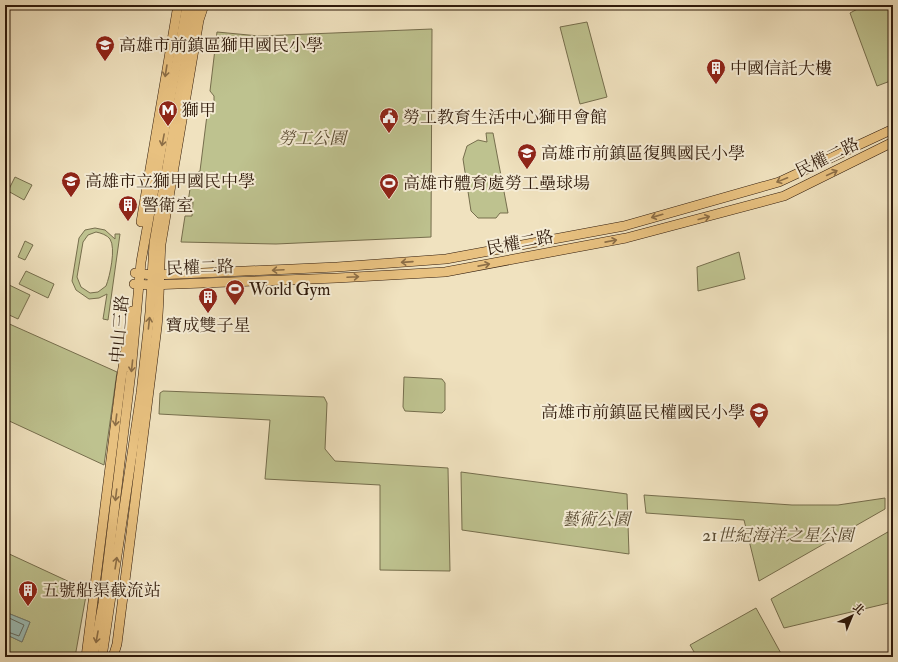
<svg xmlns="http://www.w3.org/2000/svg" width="898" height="662" font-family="'IM FELL Double Pica','Noto Serif TC',serif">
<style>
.green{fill:#bec28f;stroke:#766e4d;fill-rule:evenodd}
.water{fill:#9bbdb7;stroke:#707c72}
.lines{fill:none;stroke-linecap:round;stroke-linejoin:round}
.shore{stroke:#656c61;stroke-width:1}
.major-casing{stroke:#2f1a0b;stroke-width:10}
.major{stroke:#e8c180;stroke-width:9}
.oneway{stroke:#8c6e46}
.labels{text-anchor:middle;stroke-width:4;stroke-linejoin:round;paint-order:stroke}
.poi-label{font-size:17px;fill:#2f1a0b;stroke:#f5ecd5;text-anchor:start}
.park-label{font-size:17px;font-style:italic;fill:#5a4c33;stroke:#f5ecd5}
.street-label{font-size:17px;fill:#2f1a0b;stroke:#f5ecd5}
</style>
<rect width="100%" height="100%" fill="#f0e2bf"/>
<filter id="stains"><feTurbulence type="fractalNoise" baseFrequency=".005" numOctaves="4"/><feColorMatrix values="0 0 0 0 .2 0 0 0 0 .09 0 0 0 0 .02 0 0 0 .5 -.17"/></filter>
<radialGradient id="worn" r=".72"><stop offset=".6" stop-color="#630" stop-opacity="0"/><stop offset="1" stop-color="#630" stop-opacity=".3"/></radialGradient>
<g class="green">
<path d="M865 5H893V80L877 86 850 13Z"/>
<path d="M587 22 607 97 580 104 560 27Z"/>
<path d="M432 29 431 237 276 244 181 242 185 216H192L193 202H188L192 176 200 171 208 107 214 101V96L210 91 217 32 259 36Z"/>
<path d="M486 133H493L508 213H500L496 218H478L471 211 463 159 467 146 478 140 487 142Z"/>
<path d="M15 177 32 185 24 200 8 191Z"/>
<path d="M95 228 105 230 115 239V234H120L108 320 103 319 107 294 99 298 89 299 76 290 72 281 79 238 85 230ZM96 232C101 233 107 235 110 239 116 248 110 276 106 286L98 292 90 293 81 287 77 277 83 242 88 235Z"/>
<path d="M25 241 33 245 25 260 18 257Z"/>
<path d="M739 252 745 279 698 291 697 267Z"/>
<path d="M26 271 54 284 48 298 19 284Z"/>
<path d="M5 283 30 295 18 319 5 313Z"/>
<path d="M5 322 117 372 104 465 5 419Z"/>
<path d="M404 377 442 379 445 383V410L442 413 405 411 403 407Z"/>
<path d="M163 391 324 397 327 403 325 449 335 461 448 468 450 571 380 570V485L265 479 270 420 159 414 160 393Z"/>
<path d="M461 472 627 494 629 554 462 530Z"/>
<path d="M644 495 792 505H838L885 498V509L759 581 744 520 646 513Z"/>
<path d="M893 529V602L784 628 771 599Z"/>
<path d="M5 552 87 590 75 657H5V634L22 642 30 622 5 612V597L9 588 5 586Z"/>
<path d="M756 608 783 657H697L690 645Z"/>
</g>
<path class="water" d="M5 612 30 622 22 642 5 634Z"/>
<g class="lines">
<path class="shore" d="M5 616 24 625 19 636 5 631"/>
<g class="major-casing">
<g id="major">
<path d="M141 222 178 5"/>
<path d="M135 273 152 275 180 274 337 267 446 259 624 226 779 182 893 129"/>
<path d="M134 284 151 285 337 278 445 272 626 238 784 196 893 142"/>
<path d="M86 657 121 380 132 311"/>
<path d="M93 657 103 603 131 372 141 262 187 5"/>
<path d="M102 657 141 393 150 312 154 243 195 5"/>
<path d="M113 657 117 644 157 327C160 299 159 272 161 244L199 20 204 5"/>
</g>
</g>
<use href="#major" class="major"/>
</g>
<defs><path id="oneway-shaft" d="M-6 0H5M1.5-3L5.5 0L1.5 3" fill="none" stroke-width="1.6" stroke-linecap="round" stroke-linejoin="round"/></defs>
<g class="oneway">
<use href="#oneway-shaft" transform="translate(166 71) rotate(99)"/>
<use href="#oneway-shaft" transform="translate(163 140) rotate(101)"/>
<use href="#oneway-shaft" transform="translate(832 173) rotate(-25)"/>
<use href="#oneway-shaft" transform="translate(782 180) rotate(158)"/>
<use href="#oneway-shaft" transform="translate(657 216) rotate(164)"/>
<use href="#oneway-shaft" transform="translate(704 218) rotate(-15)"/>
<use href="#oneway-shaft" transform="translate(611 241) rotate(-11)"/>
<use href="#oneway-shaft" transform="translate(407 262) rotate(176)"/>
<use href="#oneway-shaft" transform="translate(484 265) rotate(-11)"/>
<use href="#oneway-shaft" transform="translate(278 270) rotate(177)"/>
<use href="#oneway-shaft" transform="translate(353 277) rotate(-3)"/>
<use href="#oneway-shaft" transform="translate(149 323) rotate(-84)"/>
<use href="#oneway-shaft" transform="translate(132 366) rotate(96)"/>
<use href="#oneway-shaft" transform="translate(116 420) rotate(97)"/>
<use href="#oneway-shaft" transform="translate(116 495) rotate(97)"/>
<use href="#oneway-shaft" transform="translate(116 563) rotate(-81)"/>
<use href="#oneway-shaft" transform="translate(97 637) rotate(100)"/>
</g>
<defs>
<g id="school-pin" transform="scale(1)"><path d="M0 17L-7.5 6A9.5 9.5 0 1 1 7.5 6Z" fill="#8f2418" stroke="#f5ecd5"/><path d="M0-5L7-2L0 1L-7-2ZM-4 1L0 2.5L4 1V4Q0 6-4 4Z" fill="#fff"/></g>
<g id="building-pin" transform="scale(1)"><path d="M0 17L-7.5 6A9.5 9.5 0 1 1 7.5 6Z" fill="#8f2418" stroke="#f5ecd5"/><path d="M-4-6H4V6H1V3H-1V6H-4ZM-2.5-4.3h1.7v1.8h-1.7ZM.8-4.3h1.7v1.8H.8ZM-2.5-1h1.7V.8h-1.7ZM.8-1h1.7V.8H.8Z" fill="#fff"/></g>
<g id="metro-pin" transform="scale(1)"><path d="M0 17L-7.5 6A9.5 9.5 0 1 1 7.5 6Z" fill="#8f2418" stroke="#f5ecd5"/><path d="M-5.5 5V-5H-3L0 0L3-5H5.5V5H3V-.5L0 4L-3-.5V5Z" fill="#fff"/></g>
<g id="civic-pin" transform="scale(1)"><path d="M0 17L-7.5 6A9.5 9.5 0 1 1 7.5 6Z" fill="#8f2418" stroke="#f5ecd5"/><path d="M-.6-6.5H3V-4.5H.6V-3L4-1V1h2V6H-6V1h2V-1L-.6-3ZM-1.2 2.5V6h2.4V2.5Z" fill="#fff"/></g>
<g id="stadium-pin" transform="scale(1)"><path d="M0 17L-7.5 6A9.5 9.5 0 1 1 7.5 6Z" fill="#8f2418" stroke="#f5ecd5"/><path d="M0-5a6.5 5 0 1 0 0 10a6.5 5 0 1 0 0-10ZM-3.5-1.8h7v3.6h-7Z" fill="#fff"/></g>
</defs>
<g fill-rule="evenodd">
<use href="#school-pin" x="105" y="45"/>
<use href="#building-pin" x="716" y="68"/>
<use href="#metro-pin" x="168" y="110"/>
<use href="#civic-pin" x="389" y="117"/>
<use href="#school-pin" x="527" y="153"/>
<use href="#school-pin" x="71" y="181"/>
<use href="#stadium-pin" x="389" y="183"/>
<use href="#building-pin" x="128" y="205"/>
<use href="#stadium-pin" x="235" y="289"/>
<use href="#building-pin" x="208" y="297"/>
<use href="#school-pin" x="759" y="412"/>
<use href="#building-pin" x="28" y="590"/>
</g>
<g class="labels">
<g class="poi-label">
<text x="119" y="51">高雄市前鎮區獅甲國民小學</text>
<text x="730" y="74">中國信託大樓</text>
<text x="182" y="116">獅甲</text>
<text x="403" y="123">勞工教育生活中心獅甲會館</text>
<text x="541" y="159">高雄市前鎮區復興國民小學</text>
<text x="85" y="187">高雄市立獅甲國民中學</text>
<text x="403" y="189">高雄市體育處勞工壘球場</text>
<text x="142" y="211">警衛室</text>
<text x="249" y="295">World Gym</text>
<text x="208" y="331" text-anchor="middle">寶成雙子星</text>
<text x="745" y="418" text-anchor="end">高雄市前鎮區民權國民小學</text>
<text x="42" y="596">五號船渠截流站</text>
</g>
<g class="park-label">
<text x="312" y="144">勞工公園</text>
<text x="596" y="525">藝術公園</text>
<text x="778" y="541">21世紀海洋之星公園</text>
</g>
<g class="street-label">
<text transform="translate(827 157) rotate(-26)" y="6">民權二路</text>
<text transform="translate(520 242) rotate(-11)" y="6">民權二路</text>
<text transform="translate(200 267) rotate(-2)" y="6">民權二路</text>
<text transform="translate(119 329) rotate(-85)" y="6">中山三路</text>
</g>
</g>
<rect width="898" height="662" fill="none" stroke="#f0e2bf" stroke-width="20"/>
<rect x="6" y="6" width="886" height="650" fill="none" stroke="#2f1a0b" stroke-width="2"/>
<rect x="10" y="10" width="878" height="642" fill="none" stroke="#2f1a0b"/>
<g transform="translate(852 616) rotate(44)" stroke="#f5ecd5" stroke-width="3" paint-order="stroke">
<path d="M0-3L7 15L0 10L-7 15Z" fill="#2f1a0b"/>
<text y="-6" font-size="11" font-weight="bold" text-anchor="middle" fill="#2f1a0b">北</text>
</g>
<rect width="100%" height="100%" filter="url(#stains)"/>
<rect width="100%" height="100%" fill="url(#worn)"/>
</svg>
